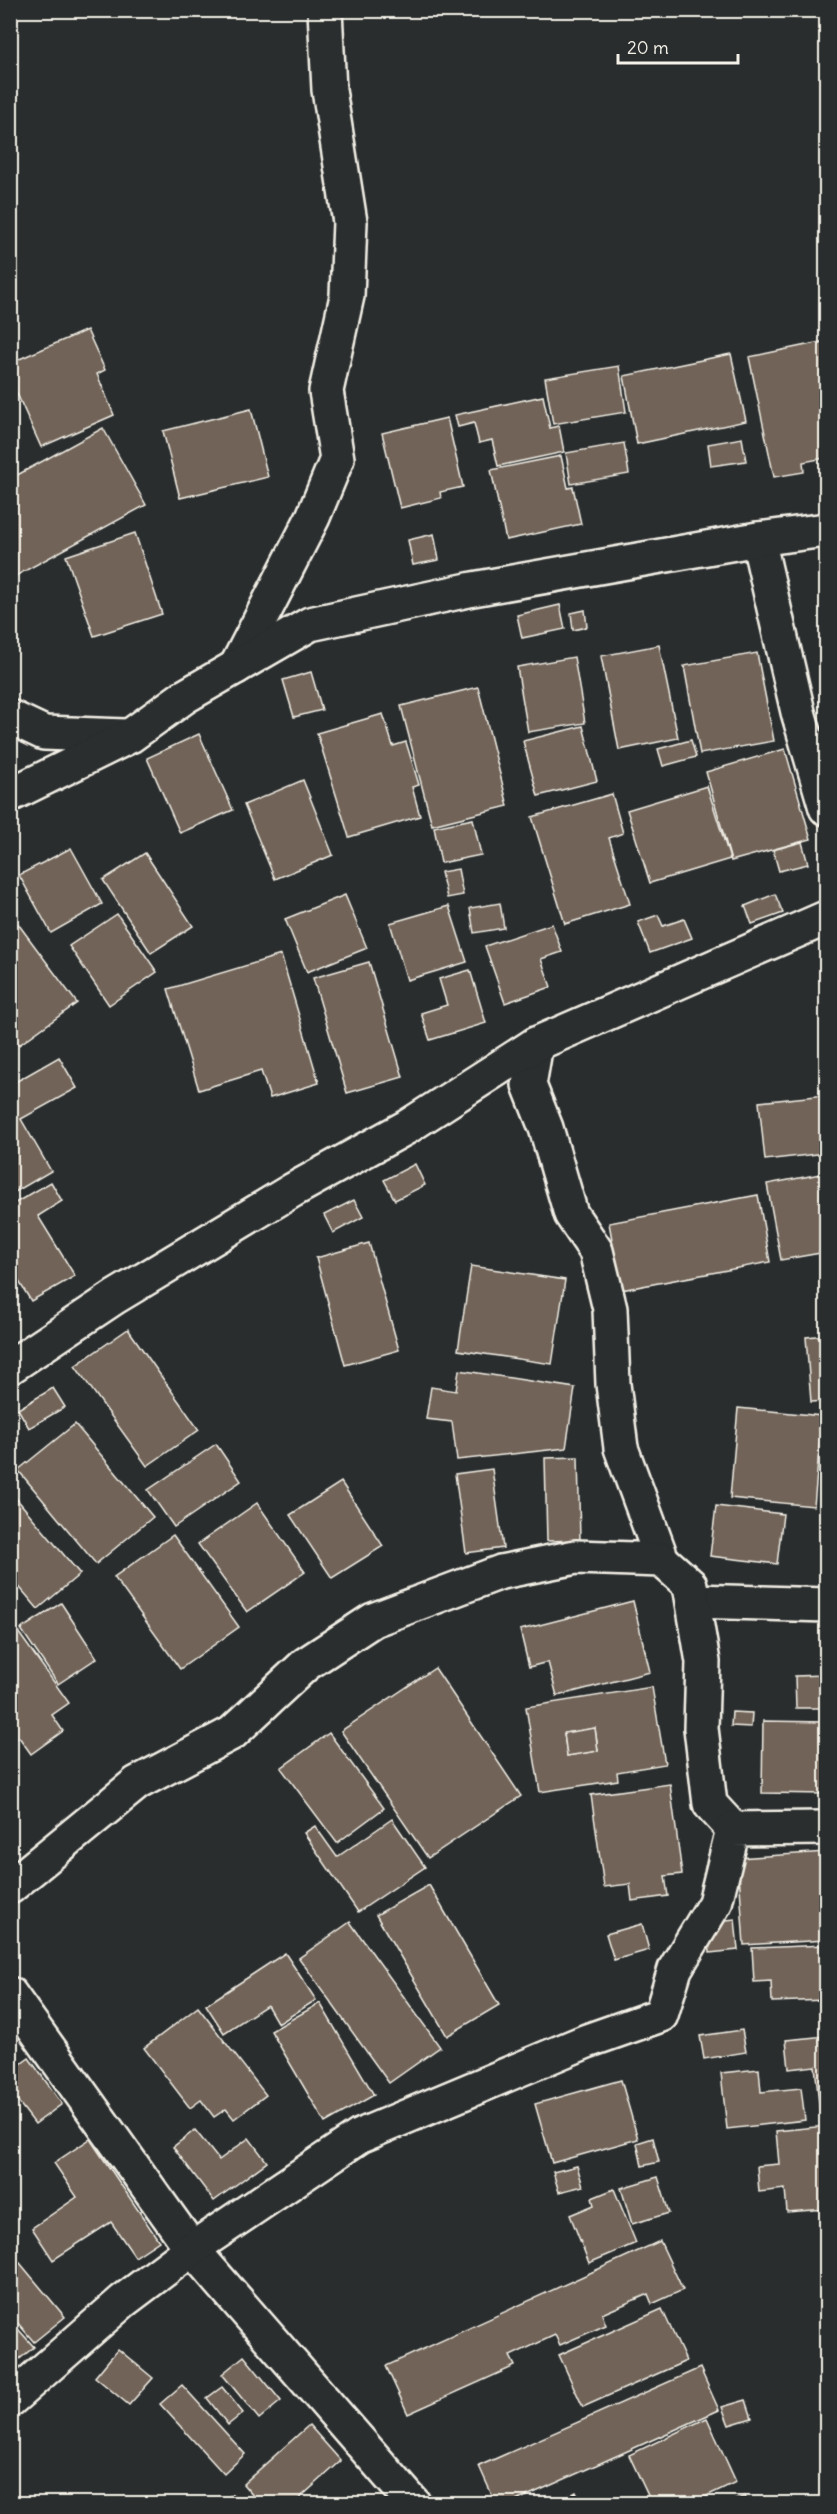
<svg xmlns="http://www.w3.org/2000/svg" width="837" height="2514" font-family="Delius,sans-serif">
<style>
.building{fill:#716358;stroke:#f4f1e8;stroke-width:1.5;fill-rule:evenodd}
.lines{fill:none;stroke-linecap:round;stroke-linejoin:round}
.minor-casing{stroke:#f4f1e8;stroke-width:38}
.minor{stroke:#2a2d2e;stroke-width:33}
</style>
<rect width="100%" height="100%" fill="#2a2d2e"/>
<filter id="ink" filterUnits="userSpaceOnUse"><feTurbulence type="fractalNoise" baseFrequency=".0167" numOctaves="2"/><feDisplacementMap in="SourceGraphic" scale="12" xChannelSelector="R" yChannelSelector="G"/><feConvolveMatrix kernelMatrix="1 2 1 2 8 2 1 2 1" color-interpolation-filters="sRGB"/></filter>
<g filter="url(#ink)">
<g class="building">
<path d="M87 330 105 370 97 374 114 415 41 447 10 378V363Z"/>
<path d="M826 341V440L822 441 825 458 803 462 804 472 774 477 749 357Z"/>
<path d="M731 354 746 421 637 444 624 376Z"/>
<path d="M619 366 626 412 553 424 545 378Z"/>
<path d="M543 396 550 428 559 426 564 452 498 466 492 440 479 443 474 423 458 427 455 415Z"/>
<path d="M251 409 268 477 180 498 163 431Z"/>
<path d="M447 418 463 487 440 492 441 498 400 508 382 433Z"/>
<path d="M103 428 146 505 10 579V479Z"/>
<path d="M742 438 746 461 711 466 708 444Z"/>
<path d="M624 443 629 474 571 484 566 453Z"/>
<path d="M561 456 568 488 573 487 581 524 506 540 491 470Z"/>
<path d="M135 533 162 614 94 636 66 556Z"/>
<path d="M434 534 439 560 413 565 408 540Z"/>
<path d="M560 605 565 629 522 638 517 615Z"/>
<path d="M585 610 587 627 573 630 571 613Z"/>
<path d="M659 645 678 738 619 750 601 656Z"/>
<path d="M757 653 774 741 700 754 684 666Z"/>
<path d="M574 657 585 723 528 732 517 667Z"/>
<path d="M311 672 322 710 294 717 283 680Z"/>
<path d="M478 687 508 806 432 825 401 706Z"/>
<path d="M383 714 393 746 406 742 419 785 412 787 420 816 349 837 317 733Z"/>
<path d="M583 726 597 781 538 796 523 741Z"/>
<path d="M199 734 233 810 180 833 147 758Z"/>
<path d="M691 740 696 757 663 766 658 749Z"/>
<path d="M785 749 811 839 731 861 706 772Z"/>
<path d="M303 780 333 855 275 879 244 805Z"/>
<path d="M707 786 730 859 650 883 627 810Z"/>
<path d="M612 794 623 833 609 838 630 904 565 924 532 817Z"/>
<path d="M473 819 481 855 441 863 434 827Z"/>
<path d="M802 842 808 864 779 871 773 850Z"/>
<path d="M71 848 102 904 51 933 19 875Z"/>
<path d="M145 853 193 926 151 953 103 880Z"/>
<path d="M458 869 463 895 447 898 441 872Z"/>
<path d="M775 894 783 913 752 924 745 906Z"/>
<path d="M345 895 367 948 307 972 285 919Z"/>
<path d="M500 903 504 928 474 933 470 908Z"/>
<path d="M449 906 467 962 407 980 390 923Z"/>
<path d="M10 913 77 1003 19 1045 10 1034Z"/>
<path d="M117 914 157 972 109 1005 69 946Z"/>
<path d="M658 915 663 926 684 919 692 938 650 953 638 922Z"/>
<path d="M552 924 562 952 541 959 551 987 505 1003 485 946Z"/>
<path d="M281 955 319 1083 270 1098 261 1071 199 1090 168 989Z"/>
<path d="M369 962 403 1077 347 1093 313 978Z"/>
<path d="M470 970 486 1023 430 1040 421 1013 447 1005 439 979Z"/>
<path d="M59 1057 77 1088 21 1119 51 1171 10 1195V1085Z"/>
<path d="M826 1095V1153L765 1160 759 1102Z"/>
<path d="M415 1164 425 1185 395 1200 384 1180Z"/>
<path d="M826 1173V1252L781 1260 767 1184Z"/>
<path d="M51 1182 62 1201 38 1216 75 1276 31 1301 10 1267V1206Z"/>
<path d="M758 1195 770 1262 621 1290 609 1223Z"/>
<path d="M354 1200 363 1217 333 1233 324 1215Z"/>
<path d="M369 1243 399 1350 345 1365 316 1258Z"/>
<path d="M471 1266 565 1280 552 1364 458 1350Z"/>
<path d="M128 1329 199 1430 147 1466 75 1366Z"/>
<path d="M826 1335V1401L811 1402 806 1337Z"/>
<path d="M459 1370 575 1388 566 1448 457 1460 452 1422 426 1419 431 1387 456 1391Z"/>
<path d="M53 1388 65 1407 29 1428 18 1409Z"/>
<path d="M738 1408 822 1416 814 1506 730 1498Z"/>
<path d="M75 1424 153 1517 96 1564 18 1470Z"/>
<path d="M216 1444 241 1481 174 1527 148 1490Z"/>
<path d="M578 1457 580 1540 547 1541 545 1458Z"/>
<path d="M492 1469 503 1548 466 1553 455 1474Z"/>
<path d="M341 1482 383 1546 332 1578 290 1515Z"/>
<path d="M10 1491 80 1574 38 1609 10 1576Z"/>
<path d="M257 1503 305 1572 247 1612 198 1544Z"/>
<path d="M716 1506 783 1514 777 1564 710 1556Z"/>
<path d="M173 1535 239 1627 180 1669 114 1577Z"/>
<path d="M633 1601 650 1672 557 1696 548 1662 529 1667 520 1630Z"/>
<path d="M61 1603 97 1658 58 1684 21 1629Z"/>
<path d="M16 1629 69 1703 52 1715 63 1731 31 1754 19 1737 10 1743V1633Z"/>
<path d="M435 1668 521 1796 428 1858 341 1731Z"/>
<path d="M824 1675 825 1708H796L795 1676Z"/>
<path d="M652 1687 665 1764 617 1772 618 1780 540 1792 526 1707ZM595 1728 598 1751 567 1756 564 1733Z"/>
<path d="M732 1712 752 1713 751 1727 731 1726Z"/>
<path d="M763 1721 826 1722V1794L762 1793Z"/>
<path d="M595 1728 598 1751 567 1756 564 1733Z"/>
<path d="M329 1733 384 1808 337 1843 281 1768Z"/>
<path d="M670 1784 682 1874 665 1876 668 1896 632 1901 630 1884 604 1887 591 1795Z"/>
<path d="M392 1819 425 1867 358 1912 304 1833 315 1826 337 1857Z"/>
<path d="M826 1852V1940L744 1945 738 1858Z"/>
<path d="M429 1885 499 2005 447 2036 376 1915Z"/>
<path d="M735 1919 738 1950 710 1953 707 1922Z"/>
<path d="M350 1922 440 2047 389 2083 299 1958Z"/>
<path d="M642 1924 649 1950 614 1960 606 1934Z"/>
<path d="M826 1945V2000L772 2002 771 1981 754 1982 752 1948Z"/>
<path d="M285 1953 316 2000 278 2024 267 2005 224 2033 206 2005Z"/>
<path d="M320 2003 374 2095 325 2123 271 2031Z"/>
<path d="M198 2007 266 2095 234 2119 226 2109 214 2117 201 2100 190 2108 144 2048Z"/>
<path d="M742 2030 746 2052 704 2059 700 2036Z"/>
<path d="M826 2036V2112L820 2113 815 2066 789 2069 786 2040Z"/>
<path d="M29 2058 62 2104 35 2124 10 2091V2072Z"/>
<path d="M759 2069 761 2092 801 2088 805 2120 727 2129 721 2073Z"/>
<path d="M621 2080 638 2139 552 2163 535 2104Z"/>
<path d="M826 2126V2209L787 2212 785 2189 759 2192 757 2166 779 2164 776 2131Z"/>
<path d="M195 2130 219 2160 249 2138 267 2162 214 2201 173 2147Z"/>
<path d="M653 2138 659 2162 642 2166 637 2143Z"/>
<path d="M90 2139 159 2241 135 2257 111 2222 53 2260 32 2228 77 2197 54 2163Z"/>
<path d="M577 2166 583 2186 559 2192 553 2172Z"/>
<path d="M658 2177 669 2213 632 2224 621 2188Z"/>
<path d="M614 2189 636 2243 589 2263 570 2215 594 2205 592 2198Z"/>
<path d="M660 2241 683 2290 652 2304 648 2294 602 2314 606 2325 560 2345 555 2335 510 2356 515 2366 408 2414 386 2366Z"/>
<path d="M10 2251 65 2317 34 2342 10 2314Z"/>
<path d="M662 2309 686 2361 583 2407 559 2355Z"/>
<path d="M10 2320 34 2347 10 2367Z"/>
<path d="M118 2349 153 2378 129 2405 95 2377Z"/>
<path d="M244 2356 281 2401 259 2419 222 2374Z"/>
<path d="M700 2368 719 2410 509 2504H496L479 2466Z"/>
<path d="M182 2385 245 2454 224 2474 160 2404Z"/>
<path d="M222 2387 243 2413 228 2425 207 2398Z"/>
<path d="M746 2400 752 2418 729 2425 722 2407Z"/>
<path d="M707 2418 736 2482 690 2504H652L629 2455Z"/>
<path d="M309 2425 341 2461 293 2504H260L243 2484Z"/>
<path d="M10 2492 19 2504H10Z"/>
<path d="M576 2492 582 2504H554Z"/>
<path d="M232 2494 240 2504H220Z"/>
<path d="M745 2496 748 2504H726Z"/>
</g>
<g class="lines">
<g class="minor-casing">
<g id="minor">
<path d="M758 539 798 712 826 808"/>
<path d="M236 667 313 517 337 459 326 391 347 296 350 222 329 90 325 10"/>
<path d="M10 717 44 733 125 736"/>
<path d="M10 795 130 736 184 697 310 624 473 589 758 539 826 530"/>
<path d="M536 1044 529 1085 546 1128 571 1214 596 1251 610 1309 613 1384 621 1448 662 1560"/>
<path d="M10 1367 115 1297 293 1190 407 1127 536 1044 826 918"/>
<path d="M693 1601 826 1605"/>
<path d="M10 1887 137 1783 232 1733 306 1664 373 1620 501 1572 576 1557 662 1560 690 1585 703 1662 701 1728 710 1804 733 1829"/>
<path d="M10 1994 192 2249 414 2504"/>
<path d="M10 2400 123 2301 192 2249 360 2136 587 2041 661 2015 675 1969 715 1903 733 1829 826 1828"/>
</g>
</g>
<use href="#minor" class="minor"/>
</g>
</g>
<rect width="837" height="2514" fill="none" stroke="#2a2d2e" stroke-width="36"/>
<rect x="18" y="18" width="801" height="2478" fill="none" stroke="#f4f1e8" stroke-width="2" filter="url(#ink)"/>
<path d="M618 54v9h120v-9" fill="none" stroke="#f4f1e8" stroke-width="3"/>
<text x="627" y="54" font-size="18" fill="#f4f1e8" stroke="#2a2d2e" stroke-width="4.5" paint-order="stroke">20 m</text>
</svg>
